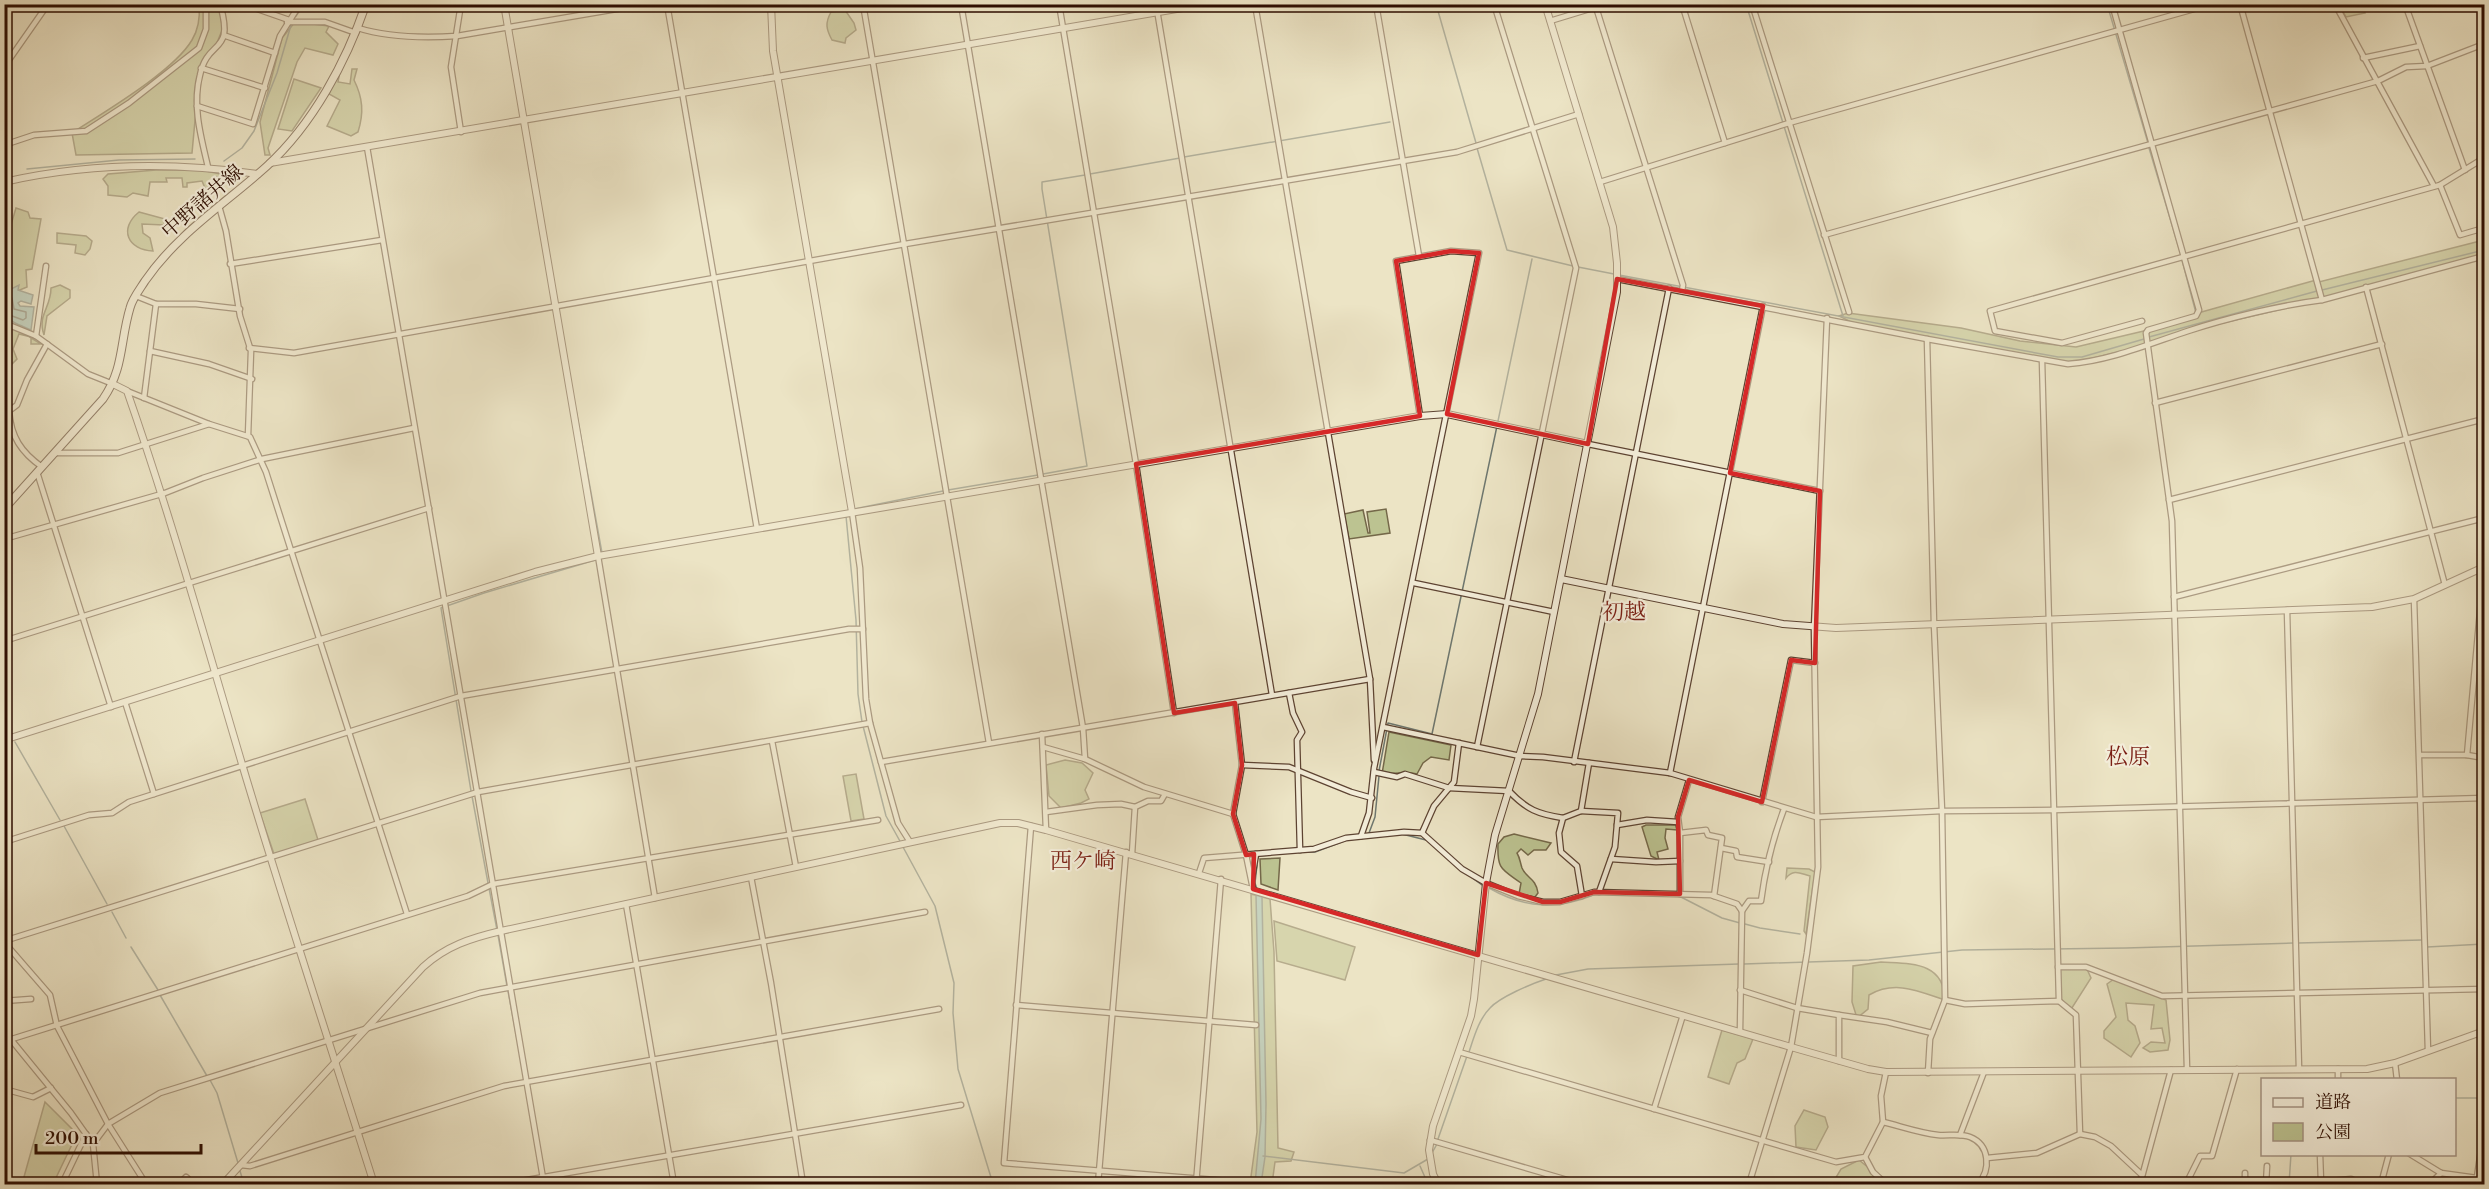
<svg xmlns="http://www.w3.org/2000/svg" width="2489" height="1189" font-family="'Libre Bodoni','Noto Serif JP',serif">
<style>
.green{fill:#bcc391;stroke:#746849;stroke-width:1.5}
.water{fill:#99beb9;stroke:#6e776f;stroke-width:1.5}
.lines{fill:none;stroke-linecap:round;stroke-linejoin:round}
.shore{stroke:#63665d;stroke-width:1.5}
.stream{stroke:#6e776f;stroke-width:1.5}
.minor-casing{stroke:#5d4332;stroke-width:7}
.tertiary-casing{stroke:#5d4332;stroke-width:8}
.secondary-casing{stroke:#2d0d01;stroke-width:9}
.minor{stroke:#f3edd9;stroke-width:4.5}
.tertiary{stroke:#f3edd9;stroke-width:6}
.secondary{stroke:#f3edd9;stroke-width:7}
.marked{fill:none;stroke:#d62828;stroke-width:4.5;stroke-linejoin:round}
.labels{text-anchor:middle;stroke-width:4.5;stroke-linejoin:round;paint-order:stroke}
.street-label{font-size:20px;fill:#2d0d01;stroke:#f3edd9}
.quarter-label{font-size:22px;fill:#7a1f14;stroke:#f3edd9}
</style>
<rect width="100%" height="100%" fill="#ece4c5"/>
<filter id="stains"><feTurbulence type="fractalNoise" baseFrequency=".00333" numOctaves="4"/><feColorMatrix values="0 0 0 0 .2 0 0 0 0 .09 0 0 0 0 .02 0 0 0 .5 -.17"/></filter>
<radialGradient id="worn" r=".72"><stop offset=".6" stop-color="#630" stop-opacity="0"/><stop offset="1" stop-color="#630" stop-opacity=".3"/></radialGradient>
<g class="green">
<path d="M199 5H220L225 23 214 50 205 61 199 77 192 153 76 155 72 133C104 112 173 72 192 40 198 30 200 16 199 5Z"/>
<path d="M2339 5H2361L2365 13 2346 17Z"/>
<path d="M845 10 854 23 856 30 846 38 845 43 832 40C826 29 825 23 831 12Z"/>
<path d="M295 22 329 26 326 32 338 44 333 55 305 48 297 62 268 148 270 155H265L260 122 282 38Z"/>
<path d="M352 69H357L354 80C363 98 364 113 358 132L351 136 327 126 340 100 329 94 337 72 340 71 338 82 350 84Z"/>
<path d="M294 79 321 88 292 131 278 129Z"/>
<path d="M156 170H201L235 177H215L212 188H205L202 181 187 183V187H183L182 178H166L167 182H150L148 196 133 193 127 197 108 195V186L103 179 108 174Z"/>
<path d="M16 208 28 212 30 218 41 219 32 269 26 270 27 287 10 294 4 318V248Z"/>
<path d="M139 212 165 219 164 225 142 224 143 233 150 238 153 251C128 250 118 229 139 212Z"/>
<path d="M57 233 86 236 92 241 90 249 85 255 75 253 76 245 57 243Z"/>
<path d="M2484 240V256L2317 301 2180 333 2152 344 2068 364 1927 339 1851 322 1839 316 1848 313 1961 328 2020 341 2076 347 2148 330 2198 313 2316 280 2319 282Z"/>
<path d="M60 285 70 290V298L47 316 44 335C37 315 51 308 51 288Z"/>
<path d="M12 326 41 344H31V337L19 334 13 349 17 359 5 371 6 327Z"/>
<path d="M1386 509 1390 533 1349 539 1344 514 1363 510 1368 533H1370L1367 512Z"/>
<path d="M1389 732 1451 745 1449 760 1431 757 1423 763 1417 774C1405 771 1395 774 1382 774Z"/>
<path d="M1065 760 1082 763 1093 773 1085 790 1089 799 1081 803 1061 808 1049 796 1046 765Z"/>
<path d="M856 774 864 819 851 821 843 776Z"/>
<path d="M305 799 318 840 274 854 260 813Z"/>
<path d="M1646 825H1676L1677 830 1666 829 1665 838 1668 849 1657 852 1659 860 1651 856 1642 827Z"/>
<path d="M1514 834 1551 843 1546 850H1534L1528 855 1521 849 1517 853C1520 858 1520 862 1522 868 1526 878 1536 878 1538 893L1535 897 1519 894 1521 883C1502 869 1497 870 1498 844L1504 837Z"/>
<path d="M1280 858 1278 890 1261 884 1260 859Z"/>
<path d="M1787 868 1809 869 1815 872 1806 934 1804 931 1810 876C1801 874 1794 868 1786 878Z"/>
<path d="M1251 894 1270 899 1274 952 1278 1148 1294 1152 1291 1161 1275 1162 1272 1184H1250L1257 1132Z"/>
<path d="M1274 921 1355 947 1345 980 1277 961Z"/>
<path d="M1881 962C1910 964 1944 961 1945 1000 1918 991 1895 980 1869 995L1868 1009 1857 1018 1852 1002 1853 966Z"/>
<path d="M2058 967H2086L2091 978 2070 1011 2059 996Z"/>
<path d="M2114 979 2166 1000 2170 1040 2168 1050 2150 1052 2143 1048 2151 1042 2165 1043 2162 1028 2151 1029 2154 1005 2126 1003 2128 1020 2135 1026 2140 1043 2131 1057 2104 1038V1031L2116 1017 2107 984Z"/>
<path d="M1722 1030 1753 1039 1745 1059 1737 1063 1729 1084 1708 1077Z"/>
<path d="M45 1102 77 1134 53 1184H22Z"/>
<path d="M1804 1110 1825 1117 1828 1127 1816 1150 1796 1147 1795 1126Z"/>
<path d="M1859 1160 1885 1181 1886 1184H1832L1841 1169Z"/>
</g>
<g class="water">
<path d="M19 285 18 290 33 295 31 304 21 301 18 303 20 306 34 307 31 330C8 320 1 320 5 292Z"/>
<path d="M1256 895 1262 897 1266 1104 1265 1157 1261 1184H1255L1261 1119Z"/>
</g>
<g class="lines">
<path class="shore" d="M4 297 12 298 14 309 26 312V318L23 320 4 313"/>
<g class="stream">
<path d="M1436 4 1476 143"/>
<path d="M1746 4 1843 316"/>
<path d="M2107 4 2148 143"/>
<path d="M296 16 304 4"/>
<path d="M1477 148 1507 250 1573 266"/>
<path d="M2149 148 2181 255"/>
<path d="M1184 157 1390 122"/>
<path d="M224 161 242 148 254 131 277 73 291 25"/>
<path d="M27 169 119 160 195 159"/>
<path d="M1090 174 1180 158"/>
<path d="M2182 260 2196 313"/>
<path d="M1578 267 1614 274"/>
<path d="M1619 275 2058 357H2082L2144 339"/>
<path d="M2322 290 2484 250"/>
<path d="M2149 337 2317 291"/>
<path d="M576 410 602 553"/>
<path d="M1498 421 1532 259"/>
<path d="M1043 474 1087 466 1042 189V182L1085 175"/>
<path d="M948 490 1038 475"/>
<path d="M854 509 943 491"/>
<path d="M846 516 856 620 858 694 862 722 886 816 901 843"/>
<path d="M4 721 11 733"/>
<path d="M15 742 60 820"/>
<path d="M1379 771 1388 723 1432 734 1497 426"/>
<path d="M471 791 441 608 484 593 602 558"/>
<path d="M472 796 488 883"/>
<path d="M64 826 107 904"/>
<path d="M1369 833 1375 817 1379 776"/>
<path d="M1402 834 1426 840"/>
<path d="M903 847 935 906 954 983 953 1013 958 1069 993 1184"/>
<path d="M1302 852H1315L1347 840 1385 836"/>
<path d="M1257 860 1259 856 1271 855"/>
<path d="M1257 865 1255 883 1257 890"/>
<path d="M1471 877 1482 885"/>
<path d="M489 888 497 930"/>
<path d="M1489 888C1526 909 1557 910 1596 894"/>
<path d="M1679 896 1722 918 1740 923"/>
<path d="M112 912 126 938"/>
<path d="M1745 924 1760 928 1800 934"/>
<path d="M498 935 507 986"/>
<path d="M2298 943 2422 940"/>
<path d="M131 947 158 990"/>
<path d="M2427 947 2484 944"/>
<path d="M1744 964 1869 960 1962 950 2126 948 2293 943"/>
<path d="M1556 975 1588 969 1739 964"/>
<path d="M508 991 517 1039"/>
<path d="M160 995 207 1076"/>
<path d="M1469 1052C1474 1037 1479 1019 1490 1008 1500 997 1531 984 1546 979"/>
<path d="M210 1080 217 1093 238 1163"/>
<path d="M2454 1098H2481L2484 1104"/>
<path d="M2483 1103 2484 1095"/>
<path d="M1438 1139 1467 1056"/>
<path d="M1432 1153 1437 1144"/>
<path d="M1263 1156 1404 1173 1428 1159"/>
<path d="M1420 1166 1428 1184"/>
<path d="M240 1171 244 1184"/>
<path d="M2289 1184 2291 1154"/>
</g>
<g class="minor-casing">
<g id="minor">
<path d="M243 4 289 20"/>
<path d="M461 4 451 67 461 132"/>
<path d="M667 4 757 529"/>
<path d="M863 4 989 743"/>
<path d="M961 4 1083 728 1085 759"/>
<path d="M1059 4 1136 464 1174 713"/>
<path d="M1156 4 1272 695"/>
<path d="M1255 4 1370 679 1374 760"/>
<path d="M1376 4 1419 256"/>
<path d="M1595 4 1683 285 1682 291"/>
<path d="M1682 4 1725 143"/>
<path d="M1752 4 1849 312"/>
<path d="M2112 4 2199 310 2196 316 2148 330 2146 333 2172 521 2187 1069"/>
<path d="M2240 4 2322 300"/>
<path d="M2335 4 2434 186"/>
<path d="M2405 4 2465 170"/>
<path d="M1753 9 1768 4"/>
<path d="M1550 21 1596 7"/>
<path d="M287 22H325L356 33"/>
<path d="M358 28C389 38 424 38 457 36L646 4"/>
<path d="M226 36 275 53"/>
<path d="M2363 58 2420 46"/>
<path d="M4 67 48 4"/>
<path d="M201 68 265 88"/>
<path d="M197 106 253 124 280 36 300 4"/>
<path d="M4 145 34 135 86 131 129 103 199 48 206 29V4"/>
<path d="M367 147 544 1184"/>
<path d="M208 167C201 137 192 106 200 75 208 37 235 56 220 4"/>
<path d="M1600 182 1789 123 2212 4"/>
<path d="M2440 185 2460 235 2484 228"/>
<path d="M219 206 226 231 240 316 251 351 248 436"/>
<path d="M1824 235 2378 81 2406 67 2427 66 2484 44"/>
<path d="M230 264 382 240"/>
<path d="M1617 279 1927 339 2068 364C2109 361 2149 344 2188 331 2227 318 2282 305 2322 300L2484 256"/>
<path d="M2366 287 2445 585"/>
<path d="M136 296 156 304H196L240 309"/>
<path d="M2142 321 2062 343 1995 331 1990 311 2440 185 2484 158"/>
<path d="M4 323 36 336 88 374 113 384"/>
<path d="M36 336 46 266"/>
<path d="M1927 339 1934 624 1942 811 1945 1000 1930 1039 1928 1073"/>
<path d="M249 348 294 353 905 244 1457 152 1579 114"/>
<path d="M150 351 209 364 252 379"/>
<path d="M2042 360 2059 1001"/>
<path d="M127 391 209 424 250 437 266 472 407 914"/>
<path d="M144 398 156 304"/>
<path d="M2155 403 2382 344"/>
<path d="M1588 444 1820 491"/>
<path d="M55 453H118L209 424"/>
<path d="M42 467C21 452 11 437 9 411L17 405 27 380 47 344"/>
<path d="M37 472 111 707"/>
<path d="M2169 500 2484 419"/>
<path d="M852 512 860 568 866 699 870 723 898 823 910 842"/>
<path d="M4 539 165 493 203 478 262 459 414 428"/>
<path d="M598 556 655 898"/>
<path d="M1414 583 1554 612"/>
<path d="M2174 597 2484 518"/>
<path d="M2414 599 2428 1051"/>
<path d="M2287 610 2299 1069"/>
<path d="M4 641 429 508"/>
<path d="M1289 693 1293 713 1302 732 1297 740 1300 850"/>
<path d="M125 702 154 794"/>
<path d="M1235 703 1242 765 1233 814 1246 855 1253 889"/>
<path d="M1383 727 1520 756 1543 757 1670 773 1816 817 1942 811 2054 810 2484 798"/>
<path d="M1042 734 1046 830"/>
<path d="M772 741 796 867"/>
<path d="M1043 747 1085 759 1144 787 1233 814"/>
<path d="M1477 747 1576 268 1494 4"/>
<path d="M2420 755H2467L2484 758"/>
<path d="M2467 755 2484 567"/>
<path d="M881 762 1370 679"/>
<path d="M1574 762 1669 288"/>
<path d="M1242 765 1289 767 1351 792 1372 798"/>
<path d="M1374 772 1397 777 1405 774 1449 788 1509 791C1527 810 1538 814 1563 818"/>
<path d="M1670 773 1763 306"/>
<path d="M1762 802 1791 660 1815 663"/>
<path d="M1581 811 1618 813 1615 847 1599 892"/>
<path d="M1046 812 1097 805 1121 804 1135 807 1148 801H1161L1165 794"/>
<path d="M1617 825 1647 820 1678 822"/>
<path d="M1031 826 1004 1163 1253 1183"/>
<path d="M1422 833 1434 806 1454 782 1459 743"/>
<path d="M1680 833 1706 830 1708 835 1722 838 1714 896"/>
<path d="M1361 836 1369 813 1374 768 1479 253 1451 251 1396 261 1420 416"/>
<path d="M4 842 89 815 112 813 129 802 461 696 849 629H863"/>
<path d="M1721 848 1736 851 1737 857 1769 862"/>
<path d="M1132 854 1135 807"/>
<path d="M1611 859 1656 862 1680 861"/>
<path d="M1199 873 1204 858 1314 849 1346 838 1404 832 1422 833 1462 869 1486 883 1518 896 1543 902H1560L1594 892 1711 895 1737 904 1742 911 1740 1031"/>
<path d="M751 877 771 983 803 1184"/>
<path d="M1252 878 1256 854"/>
<path d="M1680 894V833L1678 817 1689 780"/>
<path d="M1582 896 1577 866 1561 852 1559 833 1563 818 1581 811 1589 763"/>
<path d="M626 904 674 1184"/>
<path d="M1742 911 1749 901H1761C1765 870 1773 838 1784 809"/>
<path d="M4 941 478 792 870 723"/>
<path d="M4 942 50 995 57 1026 108 1124 146 1184"/>
<path d="M2058 967H2086L2162 996 2484 989"/>
<path d="M1740 990 1797 1008 1839 1015V1061"/>
<path d="M1945 1000 1965 1004 2059 1001 2076 1015 2080 1134"/>
<path d="M4 1001 31 999"/>
<path d="M1016 1005 1256 1025"/>
<path d="M1839 1015 1887 1022 1932 1033"/>
<path d="M4 1031 71 1113 93 1144 97 1184"/>
<path d="M12 1039 468 896 493 884 878 820"/>
<path d="M1459 1052 1836 1162 1865 1157 1883 1122 1881 1096 1886 1072"/>
<path d="M2395 1063 2397 1080"/>
<path d="M2338 1069V1080"/>
<path d="M4 1089 33 1097 51 1088"/>
<path d="M1654 1109 1683 1015"/>
<path d="M1883 1122C1900 1126 1919 1133 1938 1135 1948 1136 1960 1133 1970 1137 1990 1145 1991 1170 1978 1184"/>
<path d="M1960 1135 1984 1072"/>
<path d="M1430 1140 1581 1184"/>
<path d="M93 1144 108 1124 160 1093 480 993 925 912"/>
<path d="M2410 1154 2441 1173 2484 1179"/>
<path d="M1865 1157 1873 1172 1885 1183"/>
<path d="M1987 1158 2037 1153 2080 1134 2095 1137 2111 1146 2141 1174"/>
<path d="M241 1165 250 1166 504 1086 939 1009"/>
<path d="M1885 1181 1928 1184"/>
<path d="M2321 1182 2351 1179 2361 1184"/>
<path d="M62 1184 86 1134"/>
<path d="M179 1184 186 1177 194 1184"/>
<path d="M508 1184 521 1181 961 1105"/>
<path d="M1098 1184 1126 852"/>
<path d="M1196 1184 1221 879"/>
<path d="M1749 1184 1791 1047 1807 953 1818 867 1814 628 1827 318"/>
<path d="M2140 1184 2171 1070"/>
<path d="M2186 1184 2200 1156H2212L2237 1069"/>
<path d="M2245 1184V1173"/>
<path d="M2266 1184 2267 1166"/>
<path d="M2318 1184 2321 1182 2320 1154"/>
<path d="M2381 1184 2389 1154"/>
<path d="M2430 1184 2441 1173"/>
<path d="M2476 1184 2484 1129"/>
</g>
</g>
<g class="tertiary-casing">
<g id="tertiary">
<path d="M504 4 598 556"/>
<path d="M771 4 773 51 852 512"/>
<path d="M270 163 1206 4"/>
<path d="M4 182C88 163 174 162 258 174"/>
<path d="M113 384 127 391C170 514 205 639 242 764 284 905 330 1044 374 1184"/>
<path d="M1561 579 1783 624 1836 628 2372 607 2414 599 2484 567"/>
<path d="M4 740 535 572 598 556 1420 416 1447 414 1588 444"/>
<path d="M223 1184 423 967C446 946 471 938 501 931L1000 823H1018L1046 830 1791 1047 1868 1069 1886 1072 2367 1069 2395 1063 2484 1031"/>
<path d="M1438 1184 1433 1174 1429 1150 1433 1126 1471 1016 1474 999 1486 883 1495 835 1538 694 1617 292V263L1613 227 1545 4"/>
</g>
</g>
<g class="secondary-casing">
<path id="secondary" d="M4 509 103 399C124 369 120 341 130 308 132 299 140 289 145 281 178 233 225 204 267 166 313 124 346 62 366 4"/>
</g>
<use href="#minor" class="minor"/>
<use href="#tertiary" class="tertiary"/>
<use href="#secondary" class="secondary"/>
</g>
<path d="M0 0H2489V1189H0ZM1451 251 1479 253 1447 414 1588 444 1617 279 1763 306 1730 473 1820 491 1815 663 1791 660 1762 802 1689 780 1678 817 1680 894 1594 892 1560 902H1543L1486 883 1478 955 1253 889 1254 854 1246 855 1233 814 1242 765 1235 703 1174 713 1136 464 1420 416 1396 261Z" fill="#ece4c5" fill-opacity=".55" fill-rule="evenodd"/>
<path class="marked" d="M1451 251 1479 253 1447 414 1588 444 1617 279 1763 306 1730 473 1820 491 1815 663 1791 660 1762 802 1689 780 1678 817 1680 894 1594 892 1560 902H1543L1486 883 1478 955 1253 889 1254 854 1246 855 1233 814 1242 765 1235 703 1174 713 1136 464 1420 416 1396 261Z"/>
<g class="labels">
<g class="street-label">
<text transform="translate(202 201) rotate(-41)" y="7">中野諸井線</text>
</g>
<g class="quarter-label">
<text x="1624" y="619">初越</text>
<text x="2128" y="764">松原</text>
<text x="1083" y="868">西ケ崎</text>
</g>
</g>
<rect width="2489" height="1189" fill="none" stroke="#ece4c5" stroke-width="24"/>
<rect x="6" y="6" width="2477" height="1177" fill="none" stroke="#2d0d01" stroke-width="3"/>
<rect x="12" y="12" width="2465" height="1165" fill="none" stroke="#2d0d01" stroke-width="1.5"/>
<rect x="2261" y="1078" width="195" height="78" fill="#f3edd9" stroke="#a49383" stroke-width="1.5"/>
<rect x="2273" y="1098" width="30" height="9" fill="#f3edd9" stroke="#a49383" stroke-width="1.5"/>
<text x="2315" y="1108" font-size="18" fill="#2d0d01">道路</text>
<rect x="2273" y="1123" width="30" height="18" fill="#bcc391" stroke="#a49383" stroke-width="1.5"/>
<text x="2315" y="1138" font-size="18" fill="#2d0d01">公園</text>
<path d="M36 1144v9h165v-9" fill="none" stroke="#2d0d01" stroke-width="3"/>
<text x="45" y="1144" font-size="18" fill="#2d0d01" stroke="#f3edd9" stroke-width="4.5" paint-order="stroke">200 m</text>
<rect width="100%" height="100%" filter="url(#stains)"/>
<rect width="100%" height="100%" fill="url(#worn)"/>
</svg>
